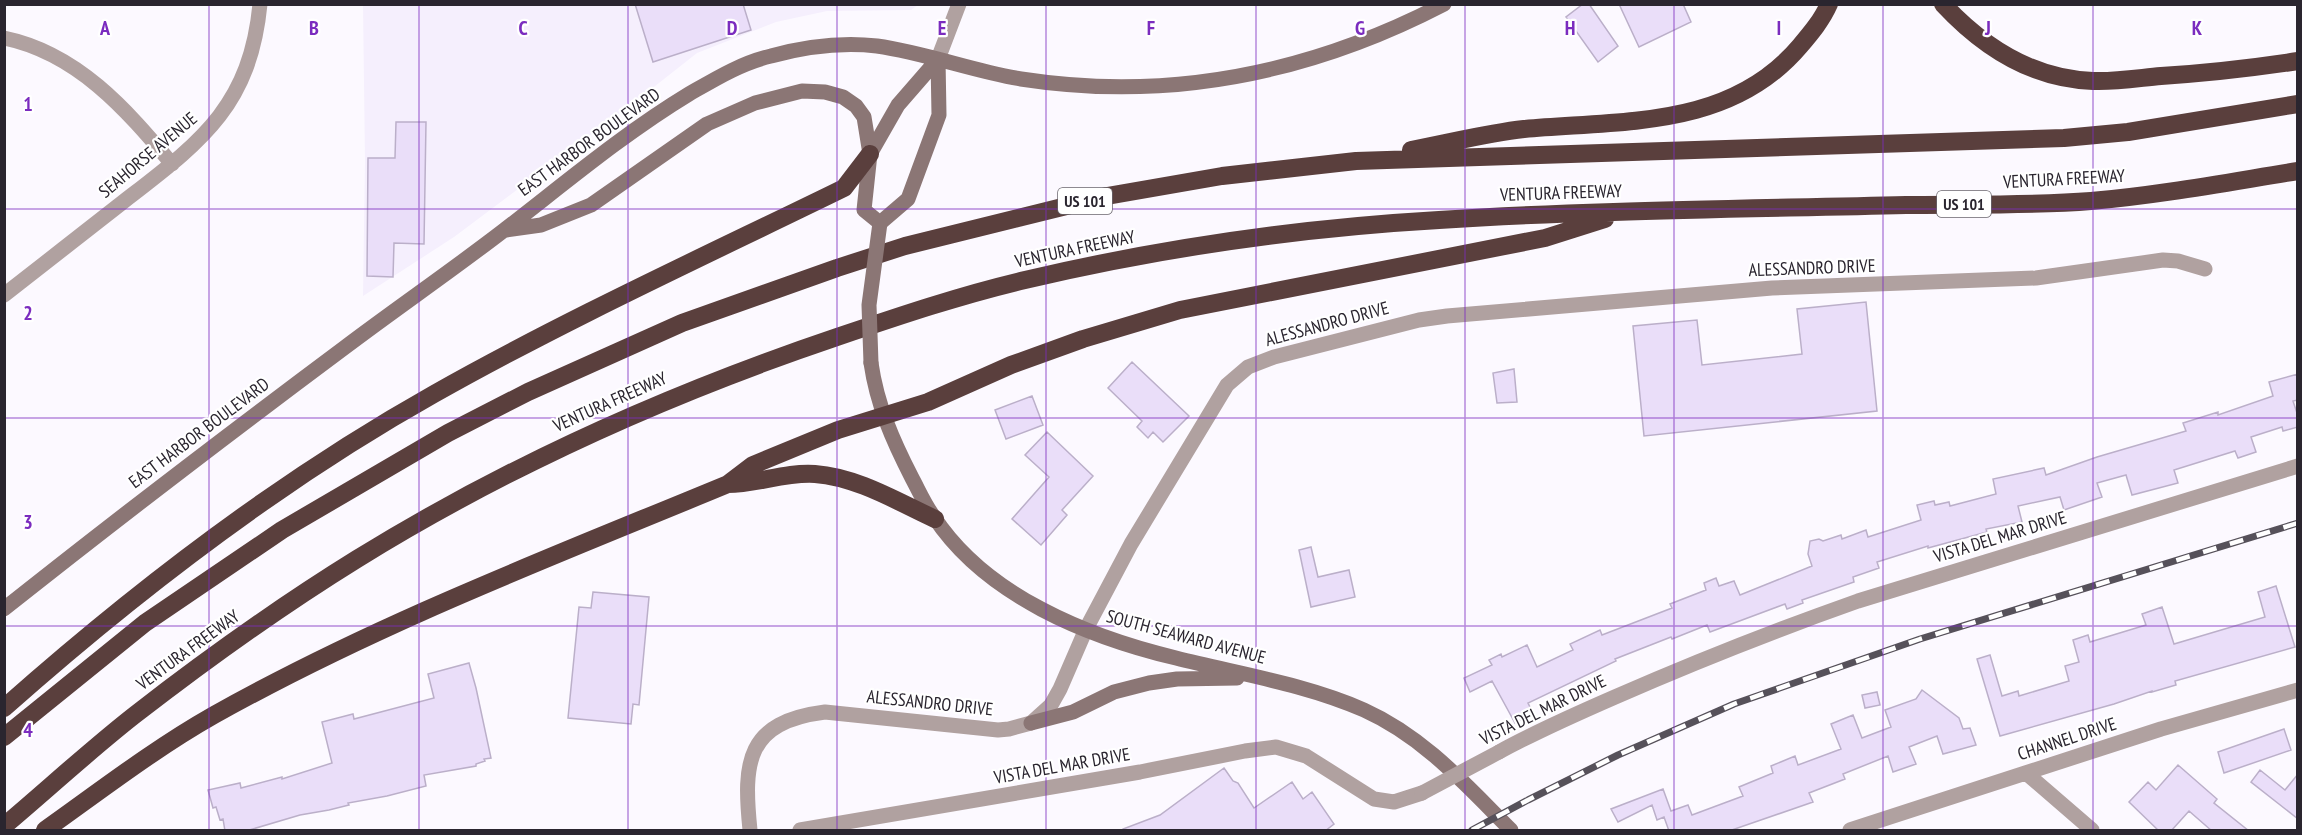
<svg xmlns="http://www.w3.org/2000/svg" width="2302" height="835" font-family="'PT Sans Narrow',sans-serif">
  <rect width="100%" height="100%" fill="#fcf9ff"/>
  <path fill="#f5effd" d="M363 4 918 5 911 10 827 11 776 22 697 53 645 94 454 237 363 296 365 161Z"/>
  <path fill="#eadef9" stroke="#bbafc9" stroke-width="1.5" d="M635 4H743L751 30 653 62Z
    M1583 4H1589L1618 46 1598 62 1566 17Z
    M1619 4H1683L1691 22 1639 47Z
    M396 122H426L424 244 394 243 393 277 367 276 368 158H395Z
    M1866 302 1877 411 1644 436 1633 326 1697 320 1702 365 1802 354 1797 309Z
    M1132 362 1189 416 1163 442 1153 432 1148 438 1137 427 1142 421 1108 388Z
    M1514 369 1517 402 1497 403 1493 373Z
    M2298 374V400L2293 401 2298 416V427L2283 431 2282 427 2251 437 2256 452 2238 458 2235 451 2174 470 2178 483 2132 495 2126 475 2097 483 2102 497 2064 510 2060 497 2018 506 2022 522 1986 529 1987 532 1928 548V546L1877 562 1879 568 1853 577 1854 582 1802 600 1803 603 1787 609 1785 604 1710 632 1707 625 1672 639 1671 637 1615 659 1616 661 1528 703 1533 713 1515 723 1492 681 1470 692 1464 678 1492 665 1489 660 1501 654 1502 657 1527 645 1537 667 1573 650 1570 644 1600 630 1602 635 1672 608 1670 604 1706 590 1704 583 1716 578 1719 586 1734 581 1740 595 1812 566 1808 554 1810 541 1819 539 1823 541 1841 535 1842 539 1866 530 1868 537 1921 520 1917 505 1934 501 1935 505 1949 502 1950 506 1996 494 1993 479 2044 468 2046 475 2097 457 2186 431 2183 423 2218 412V415L2273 396 2269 382Z
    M1032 396 1043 425 1006 439 995 410Z
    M1047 432 1093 476 1062 510 1067 515 1041 545 1012 519 1049 477 1025 455Z
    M1311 547 1318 577 1349 570 1355 597 1311 607 1299 550Z
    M2276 586 2295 647 2175 681 2176 685 2152 692V691L2114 704 2000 736 1977 659 1990 655 2002 696 2018 691 2019 696 2069 681 2065 666 2079 662 2073 640 2088 635 2090 642 2146 625 2142 614 2162 607 2174 644 2265 617 2258 592Z
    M593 592 649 597 639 705 633 704 631 724 568 718 579 607 591 608Z
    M469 663 476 688 491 758 484 759 485 761 476 764V766L424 775 426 786 387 796 348 803 349 805 329 810 300 815 246 831H225L223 819 220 820 216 807 213 808 208 790 240 783 241 788 282 777V779L332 763 322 722 353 714 354 719 434 698 428 674Z
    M1922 690 1959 718 1963 729 1970 728 1976 745 1943 754 1937 736 1909 747 1916 764 1893 772 1888 756 1843 774 1845 779 1809 793 1813 802 1729 831H1669L1664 817 1657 820 1652 805 1618 822 1611 809 1663 789 1671 811 1688 805 1692 815 1743 796 1739 787 1773 773 1771 766 1795 756 1798 765 1841 749 1831 724 1853 715 1862 738 1891 727 1885 710 1916 699Z
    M1877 692 1880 705 1865 708 1862 695Z
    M2284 729 2291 750 2224 773 2218 752Z
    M2178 765 2217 799 2214 803 2249 831H2212L2189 811 2171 831H2159L2129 802 2148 782 2156 790Z
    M1224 768 1233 781 1238 783 1254 808 1292 782 1303 799 1312 792 1334 824 1325 831H1123V829L1160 815Z
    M2260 770 2285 790 2298 774V819L2251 782Z"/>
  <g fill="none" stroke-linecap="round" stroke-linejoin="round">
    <path stroke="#b0a1a0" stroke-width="15" d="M4 38C77 53 126 109 172 164
      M4 295C44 264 83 233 123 202 199 143 250 108 260 4
      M1499 752C1537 731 1576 714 1615 697 1695 662 1776 630 1858 601L2298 466
      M2026 773 2092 830
      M750 830C743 762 746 722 825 712L998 730 1009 729 1031 723 1051 705 1060 689 1086 629 1131 544 1227 385 1248 367 1274 357 1419 320 1447 316 1772 288 2036 278 2163 260 2178 261 2205 269
      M800 830 1140 772 1245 751 1276 747 1306 756 1374 799 1394 802 1422 793
      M1850 830 2161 729 2298 690"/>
    <path stroke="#b0a1a0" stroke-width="15" d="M938 59 959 4"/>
    <path stroke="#8b7675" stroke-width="15" d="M938 59 939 115 908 199 880 223 864 210 870 154 898 105Z
      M506 230 541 225 591 205 707 124 755 103 802 91 825 92 843 97 856 106 864 117 870 154
      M871 363C877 405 893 441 912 478 919 491 925 505 934 517 986 596 1088 637 1176 658 1239 674 1305 684 1364 710 1424 737 1466 785 1511 830
      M4 609C116 520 230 433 344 348 397 308 451 271 503 231 564 184 623 134 689 94 715 79 741 63 771 56 804 47 842 42 877 46 926 53 973 71 1021 79 1170 102 1311 73 1444 4
      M1031 723 1073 712 1114 692 1149 683 1177 679 1237 678"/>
    <path stroke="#5a3f3d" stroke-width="18" d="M1943 4C1983 47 2033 79 2093 81 2115 82 2139 78 2161 76 2207 73 2252 68 2298 61
      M1411 150C1449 143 1487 133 1524 129 1623 120 1730 129 1800 46 1811 33 1822 20 1829 4
      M728 484C758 484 784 472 815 474 857 477 898 502 935 519
      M4 708C137 590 279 481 434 394 567 319 707 255 844 188L870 154
      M4 737 145 623 282 530 448 433 528 392 682 323 837 268 905 246 1107 196 1222 176 1356 161 2064 138 2128 132 2298 104
      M4 826C48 789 91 749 136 714 207 659 281 606 357 559 509 465 668 394 837 337 899 316 961 295 1025 280 1161 248 1299 228 1439 220 1594 210 1750 209 1906 205 1967 204 2030 206 2091 201 2160 195 2229 182 2298 171
      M45 830C100 791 154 749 214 715 378 623 554 556 728 484L753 465 838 430 928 402 1011 365 1083 339 1180 310 1545 238 1605 219"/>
    <g stroke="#56515a" stroke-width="7">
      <path id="rail" d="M1472 830 1528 800 1618 755 1734 704 1920 639 2298 523"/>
    </g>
    <use href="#rail" stroke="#fff" stroke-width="4.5" stroke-dasharray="14" stroke-linecap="butt"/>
    <path stroke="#b0a1a0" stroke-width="15" d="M1422 793 1499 752"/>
    <path stroke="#8b7675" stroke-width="15" d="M871 363 869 305 880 223"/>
  </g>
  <path fill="none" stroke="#7b2cbf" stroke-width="1.5" stroke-opacity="0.55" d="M209 4V830M419 4V830M628 4V830M837 4V830M1046 4V830M1256 4V830M1465 4V830M1674 4V830M1883 4V830M2093 4V830M4 209H2298M4 418H2298M4 626H2298"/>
  <g text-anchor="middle" stroke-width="4.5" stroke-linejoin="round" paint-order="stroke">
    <g fill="#fff" stroke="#6a666d" stroke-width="1.5">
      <rect x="1058" y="188" width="54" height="26" rx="4.5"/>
      <rect x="1937" y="191" width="54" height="26" rx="4.5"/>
    </g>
    <g font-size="16" font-weight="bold" fill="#2a252f">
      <text x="1085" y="207">US 101</text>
      <text x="1964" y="210">US 101</text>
    </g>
    <g font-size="18" fill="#2a252f" stroke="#fff">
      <text transform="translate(589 142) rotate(-36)" y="6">EAST HARBOR BOULEVARD</text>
      <text transform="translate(148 155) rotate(-40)" y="6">SEAHORSE AVENUE</text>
      <text transform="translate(2064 179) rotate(-3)" y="6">VENTURA FREEWAY</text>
      <text transform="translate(1561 193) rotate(-2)" y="6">VENTURA FREEWAY</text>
      <text transform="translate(1075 249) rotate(-12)" y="6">VENTURA FREEWAY</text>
      <text transform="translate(1812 268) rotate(-2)" y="6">ALESSANDRO DRIVE</text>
      <text transform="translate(1327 324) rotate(-15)" y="6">ALESSANDRO DRIVE</text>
      <text transform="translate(610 402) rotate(-24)" y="6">VENTURA FREEWAY</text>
      <text transform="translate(199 433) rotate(-37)" y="6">EAST HARBOR BOULEVARD</text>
      <text transform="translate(2000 537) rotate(-17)" y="6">VISTA DEL MAR DRIVE</text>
      <text transform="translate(1186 637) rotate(15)" y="6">SOUTH SEAWARD AVENUE</text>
      <text transform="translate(188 650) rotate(-36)" y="6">VENTURA FREEWAY</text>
      <text transform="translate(930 703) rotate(6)" y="6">ALESSANDRO DRIVE</text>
      <text transform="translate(1543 710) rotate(-26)" y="6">VISTA DEL MAR DRIVE</text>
      <text transform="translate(2067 739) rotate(-18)" y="6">CHANNEL DRIVE</text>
      <text transform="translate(1062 766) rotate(-10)" y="6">VISTA DEL MAR DRIVE</text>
    </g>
  </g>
  <g font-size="20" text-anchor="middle" font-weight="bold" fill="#7b2cbf" stroke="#fff" stroke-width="4.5" stroke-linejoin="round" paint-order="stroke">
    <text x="105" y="35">A</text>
    <text x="314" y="35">B</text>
    <text x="523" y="35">C</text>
    <text x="732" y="35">D</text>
    <text x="942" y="35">E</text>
    <text x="1151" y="35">F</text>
    <text x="1360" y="35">G</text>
    <text x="1570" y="35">H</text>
    <text x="1779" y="35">I</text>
    <text x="1988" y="35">J</text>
    <text x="2197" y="35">K</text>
    <text x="28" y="111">1</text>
    <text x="28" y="320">2</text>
    <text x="28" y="529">3</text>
    <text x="28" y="737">4</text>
  </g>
  <rect width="2302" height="835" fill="none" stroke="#2a252f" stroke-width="12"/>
</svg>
